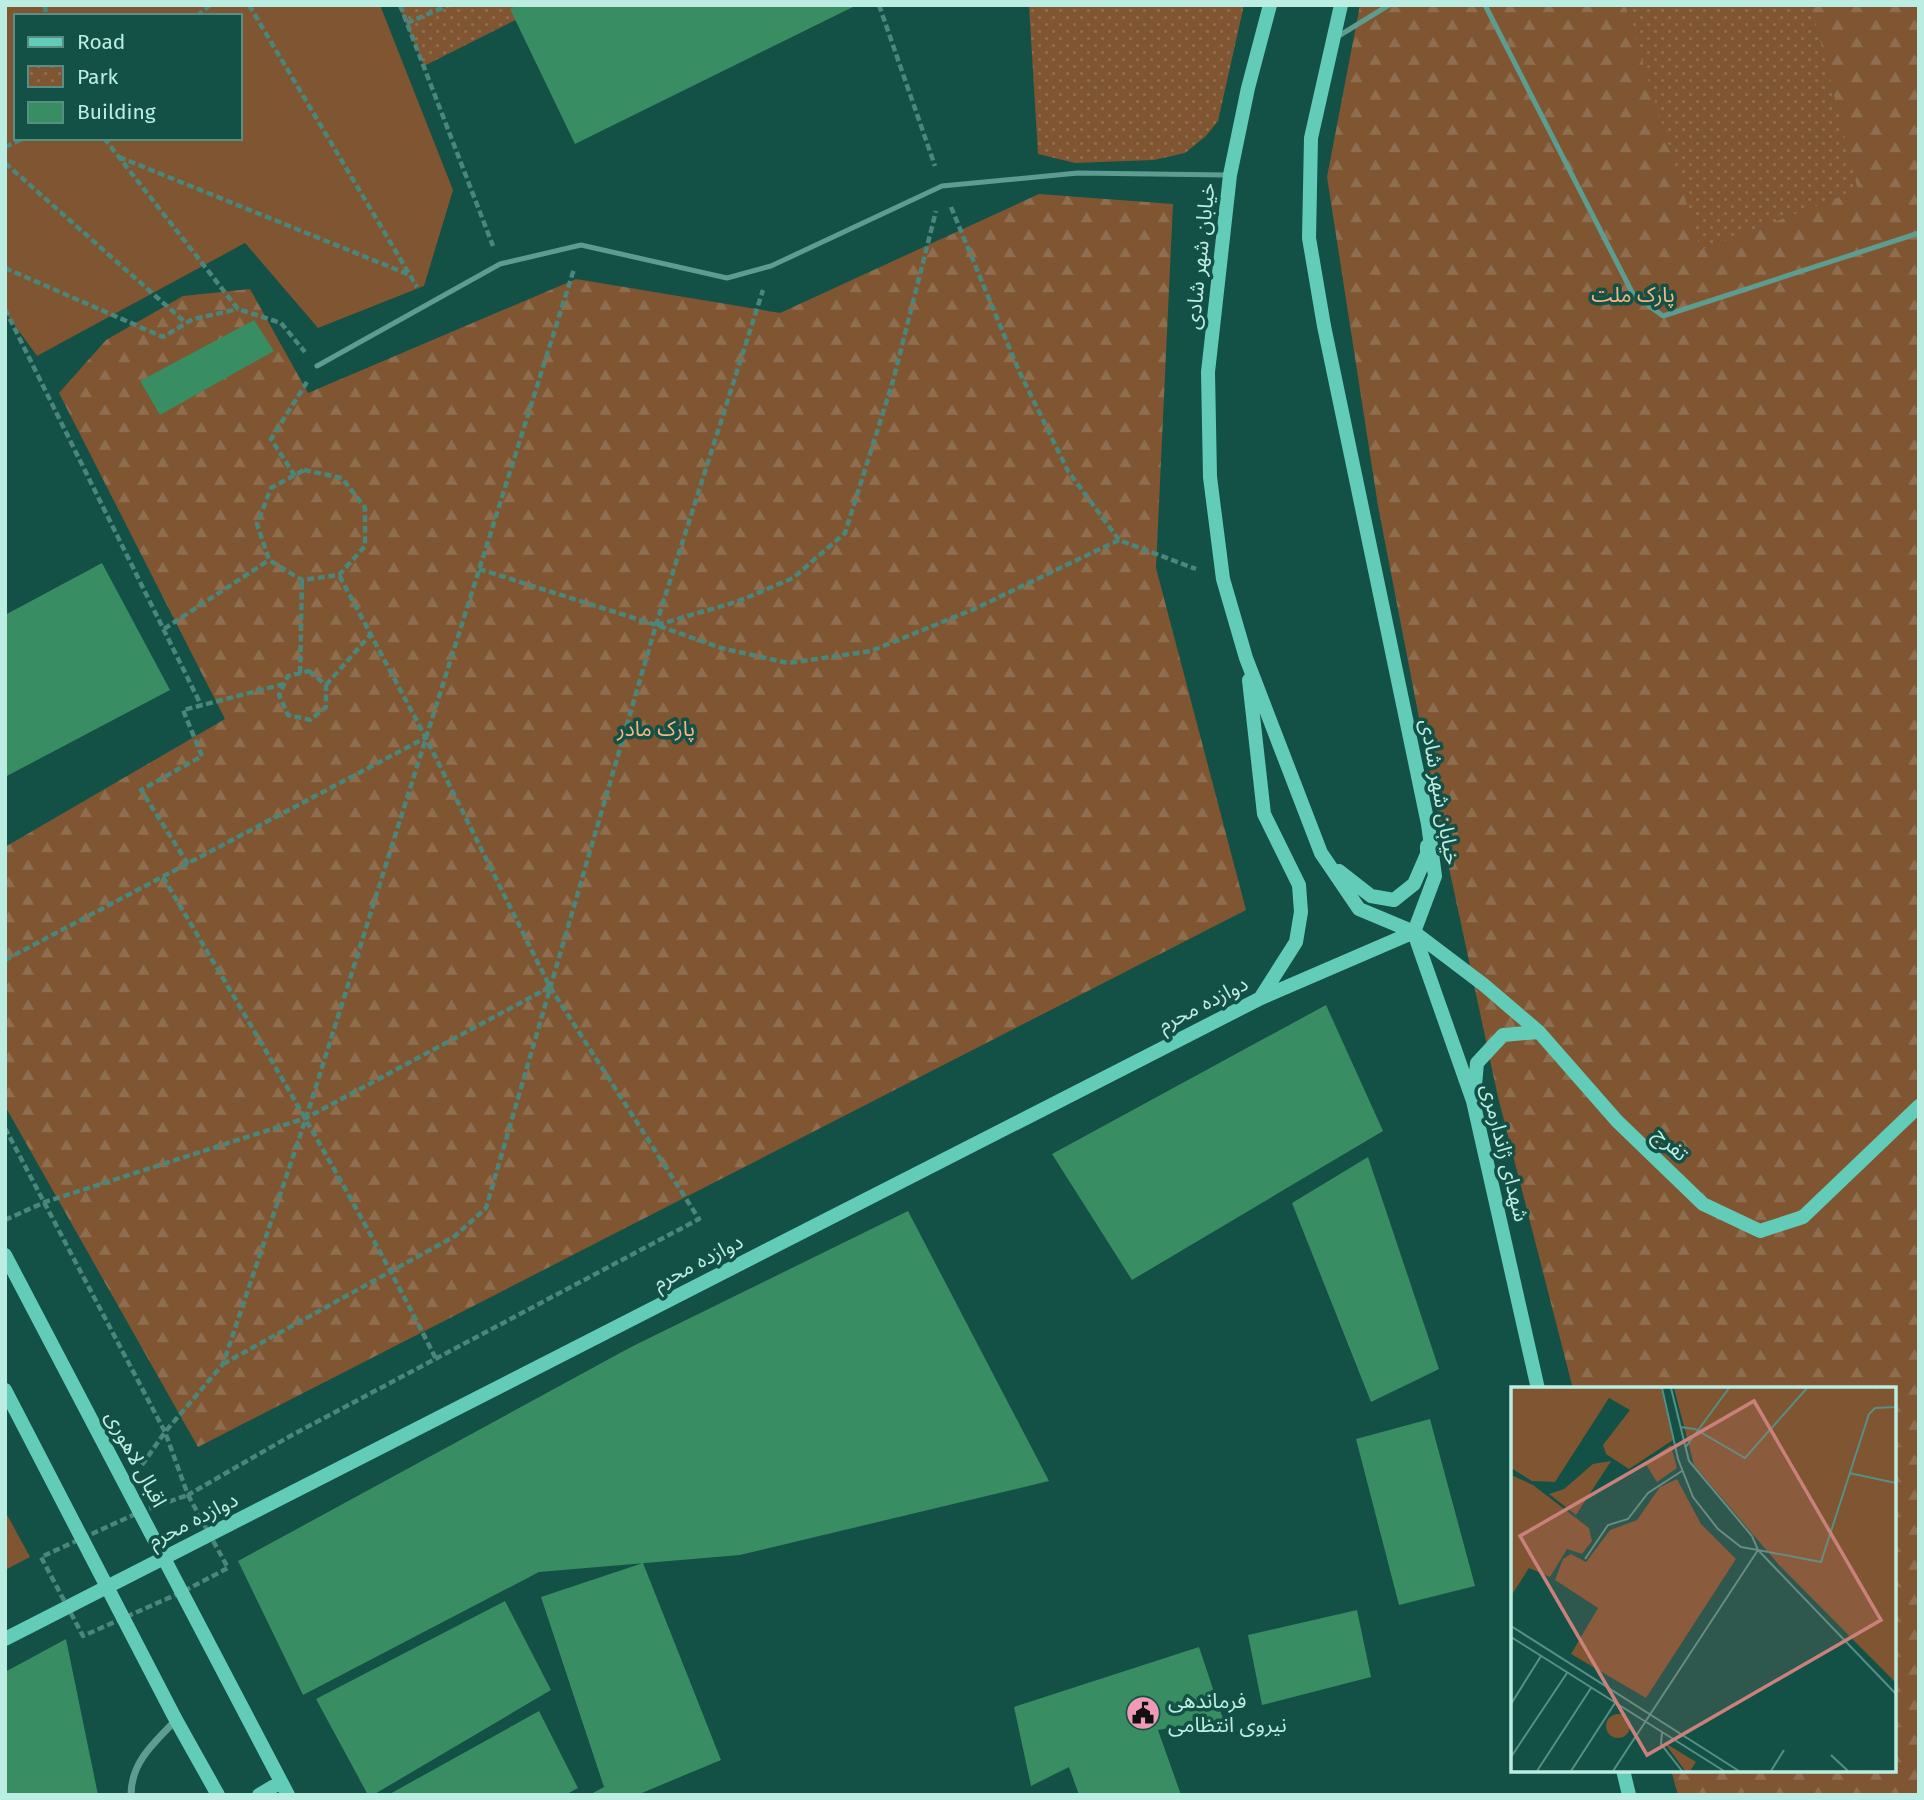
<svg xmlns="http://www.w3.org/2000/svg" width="1924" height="1800" font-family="'Fira Sans','Noto Sans Arabic',sans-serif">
  <defs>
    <pattern id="forest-firs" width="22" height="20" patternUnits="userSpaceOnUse" patternTransform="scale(1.75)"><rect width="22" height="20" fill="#7f5532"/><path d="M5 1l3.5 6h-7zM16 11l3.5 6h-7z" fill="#8f6e4f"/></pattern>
    <pattern id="park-dots" width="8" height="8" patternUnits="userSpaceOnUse" patternTransform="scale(1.75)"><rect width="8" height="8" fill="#7f5532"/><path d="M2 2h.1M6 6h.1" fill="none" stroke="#8f6e4f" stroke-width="1.8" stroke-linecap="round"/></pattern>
  </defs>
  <rect width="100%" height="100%" fill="#135046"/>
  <path fill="#7f5532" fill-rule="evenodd" d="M5 5H380L453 190 424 286 318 328 245 243 37 356 5 312ZM16 16H240V138H16Z
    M5 1511 30 1557 5 1570Z"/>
  <path fill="url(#forest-firs)" d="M1360 5H1919V1795H1678L1671 1770H1894V1389H1573L1498 1097 1439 821 1378 506 1327 177Z
    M1039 194 1173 204 1156 568 1246 910 198 1447 5 1106V847L225 719 59 393 106 340 183 296 250 289 308 393 576 279 780 313Z"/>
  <path fill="url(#park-dots)" d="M398 5H545L424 66Z
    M1029 5H1244L1218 121 1206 136 1185 153 1154 160 1075 163 1038 154Z
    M1625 5H1811L1858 190 1701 250Z"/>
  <path fill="#388d63" d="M517 5H857L575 144 510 9Z
    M254 320 274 351 160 415 140 381Z
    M102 563 170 690 5 777V615Z
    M1326 1005 1383 1131 1132 1280 1052 1154Z
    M1368 1157 1439 1369 1371 1402 1292 1203Z
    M908 1211 1049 1481 740 1555 539 1572 303 1695 238 1561 631 1347Z
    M1430 1419 1475 1586 1399 1605 1356 1439Z
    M643 1563 721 1760 637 1795H589L604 1787 541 1597Z
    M505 1601 551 1690 373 1795H368L316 1699Z
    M1357 1610 1371 1677 1262 1705 1248 1635Z
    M66 1639 98 1795H5V1672Z
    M1199 1647 1223 1719 1158 1730 1181 1795H1079L1069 1767 1031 1786 1014 1707Z
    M539 1711 578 1788 565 1795H388Z"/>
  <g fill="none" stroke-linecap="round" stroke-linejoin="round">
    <path stroke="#4c857a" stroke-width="4.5" stroke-dasharray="7 3.5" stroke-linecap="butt" d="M45 5 46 16
      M249 5 417 287
      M400 5 493 246
      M879 5 935 166
      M197 16 210 5
      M407 23 449 5
      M104 138 238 309 281 323 305 352
      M5 147 24 138
      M119 157 410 275
      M5 163 186 323
      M951 207 1019 371 1068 471 1119 540 1196 569
      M5 268 163 337 193 319 238 309
      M5 309 201 705
      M304 470 342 478 365 508V546L339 575 302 580 269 560 257 524 271 488Z
      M295 476 271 439 307 382
      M479 569 656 625 721 648 788 663 871 651 972 610 1119 540
      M657 625 739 601 793 578 845 533 893 381 936 211
      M164 629 269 560
      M309 671 326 685V707L310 720 288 715 279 695 288 676Z
      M300 673 302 580
      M326 685 371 634
      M188 864 141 790 202 756 183 710 284 684
      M163 877C257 1036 353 1194 436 1359
      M5 960 425 738
      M5 1128 165 1432 188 1495 292 1435 699 1219 550 987 426 738 339 575
      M5 1220 45 1202 306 1118 550 987
      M223 1364 455 1236 486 1208 656 625 763 290
      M142 1465 165 1432 223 1364 306 1118 574 269
      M188 1495 228 1568 182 1592 83 1636 41 1557 140 1512Z"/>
    <path stroke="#5d9c8f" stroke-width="5" d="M1485 5 1633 294 1663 316 1919 233
      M1337 37 1389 5
      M317 366 500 264 581 245 727 278 771 266 942 186 1078 173 1227 175"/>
    <path stroke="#5d9c8f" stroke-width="7" d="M131 1795C131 1762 154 1743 175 1721"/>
    <path stroke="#63ccb8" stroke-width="14" d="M1270 5 1248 88 1230 175 1208 372 1210 477 1223 579 1246 658 1321 853 1359 909 1414 932 1484 985 1539 1032 1617 1121 1703 1204 1760 1231 1803 1217 1919 1106
      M1341 5 1311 138 1309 238 1324 326 1428 824 1435 876 1414 932
      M1249 680 1264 814 1299 885 1301 912 1296 942 1261 997
      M1339 871 1371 896 1394 900 1414 884 1427 854V846
      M1414 933 1473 1101 1538 1389
      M1474 1096 1477 1063 1503 1035 1539 1032
      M5 1255 288 1795
      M5 1390 176 1720 218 1795
      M5 1639 1261 998 1414 932
      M1623 1770 1629 1795
      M259 1795 281 1782"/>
  </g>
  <defs>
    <g id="civic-disc" transform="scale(1.75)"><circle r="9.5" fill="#f09ab5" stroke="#135046"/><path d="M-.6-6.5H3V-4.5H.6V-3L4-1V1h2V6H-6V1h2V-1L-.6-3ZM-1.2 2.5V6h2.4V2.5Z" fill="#111"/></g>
  </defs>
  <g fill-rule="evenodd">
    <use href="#civic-disc" x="1143" y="1713"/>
  </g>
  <g text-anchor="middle" stroke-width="7" stroke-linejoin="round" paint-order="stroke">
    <g font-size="21" fill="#bcede2" stroke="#135046">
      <text transform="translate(1200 256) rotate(-84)" y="7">خیابان شهر شادی</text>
      <text transform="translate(1440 792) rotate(80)" y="7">خیابان شهر شادی</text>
      <text transform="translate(1203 1004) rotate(-27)" y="7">دوازده محرم</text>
      <text transform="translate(1671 1144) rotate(44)" y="7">تفرج</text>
      <text transform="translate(1505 1153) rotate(76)" y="7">شهدای ژاندارمری</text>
      <text transform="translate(698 1262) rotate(-27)" y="7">دوازده محرم</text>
      <text transform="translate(136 1459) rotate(62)" y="7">اقبال لاهوری</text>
      <text transform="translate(193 1520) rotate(-27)" y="7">دوازده محرم</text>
    </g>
    <g font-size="21" fill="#f5b786" stroke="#135046">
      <text x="1633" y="302">پارک ملت</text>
      <text x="656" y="736">پارک مادر</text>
    </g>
    <g font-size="21" fill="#bcede2" stroke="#135046" text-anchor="start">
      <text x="1168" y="1708">فرماندهی<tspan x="1168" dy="24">نیروی انتظامی</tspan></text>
    </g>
  </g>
  <g transform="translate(1511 1387)">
    <rect width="385" height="385" fill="#135046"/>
    <path d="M0 88 22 98 78 141 81 154 71 167 56 162 39 190 18 181 0 209ZM95 339a12 12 0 1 1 24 0a12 12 0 1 1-24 0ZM154 356 185 375 179 384H174Z" fill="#7f5532"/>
    <path d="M163 1H385V296L268 178 183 78ZM166 92 190 137 225 172 135 311 60 267 87 221 44 193 52 172 60 167 75 175 99 143 126 133 149 100Z" fill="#7f5532"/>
    <path d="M0 1H150L162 53 118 82 95 67 92 58 119 23 98 11 44 95 21 94 0 81ZM220 13 249 42 234 60 201 30ZM160 58 166 81 146 95 134 76ZM100 74 65 128 38 107 53 102 82 77Z" fill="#7f5532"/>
    <path fill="none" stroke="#578f84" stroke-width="2" d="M151 1 167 72 182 110 207 142 230 160 247 163M160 1 178 74 241 149 247 163M169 40 184 42 234 71 296 1M174 61 218 1M338 86 385 96M247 163 310 175 358 27 364 21 385 20M247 163 385 307M74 172 97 138 117 132 137 106 171 84M0 239 228 384M0 250 213 384M0 317 30 269M151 346 150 357 171 384M320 368 337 384M0 370 56 286M26 384 80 301M60 384 104 316M102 384 247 163M260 384 273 363"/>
    <path fill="#ca817c" fill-opacity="0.15" stroke="#ca817c" stroke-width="3.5" d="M243 14 370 233 136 368 9 149Z"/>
    <rect width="385" height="385" fill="none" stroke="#bcede2" stroke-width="3.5"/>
  </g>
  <rect width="1924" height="1800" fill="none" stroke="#bcede2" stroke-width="14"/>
  <rect x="14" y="14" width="228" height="126" fill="#135046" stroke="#578f84" stroke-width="2"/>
  <rect x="28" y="37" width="35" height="10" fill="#63ccb8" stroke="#578f84" stroke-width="2"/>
  <text x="77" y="49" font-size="21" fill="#bcede2">Road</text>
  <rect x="28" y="66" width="35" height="21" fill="url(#park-dots)" stroke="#578f84" stroke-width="2"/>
  <text x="77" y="84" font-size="21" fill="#bcede2">Park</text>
  <rect x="28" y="102" width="35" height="21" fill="#388d63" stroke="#578f84" stroke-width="2"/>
  <text x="77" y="119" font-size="21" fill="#bcede2">Building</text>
</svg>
